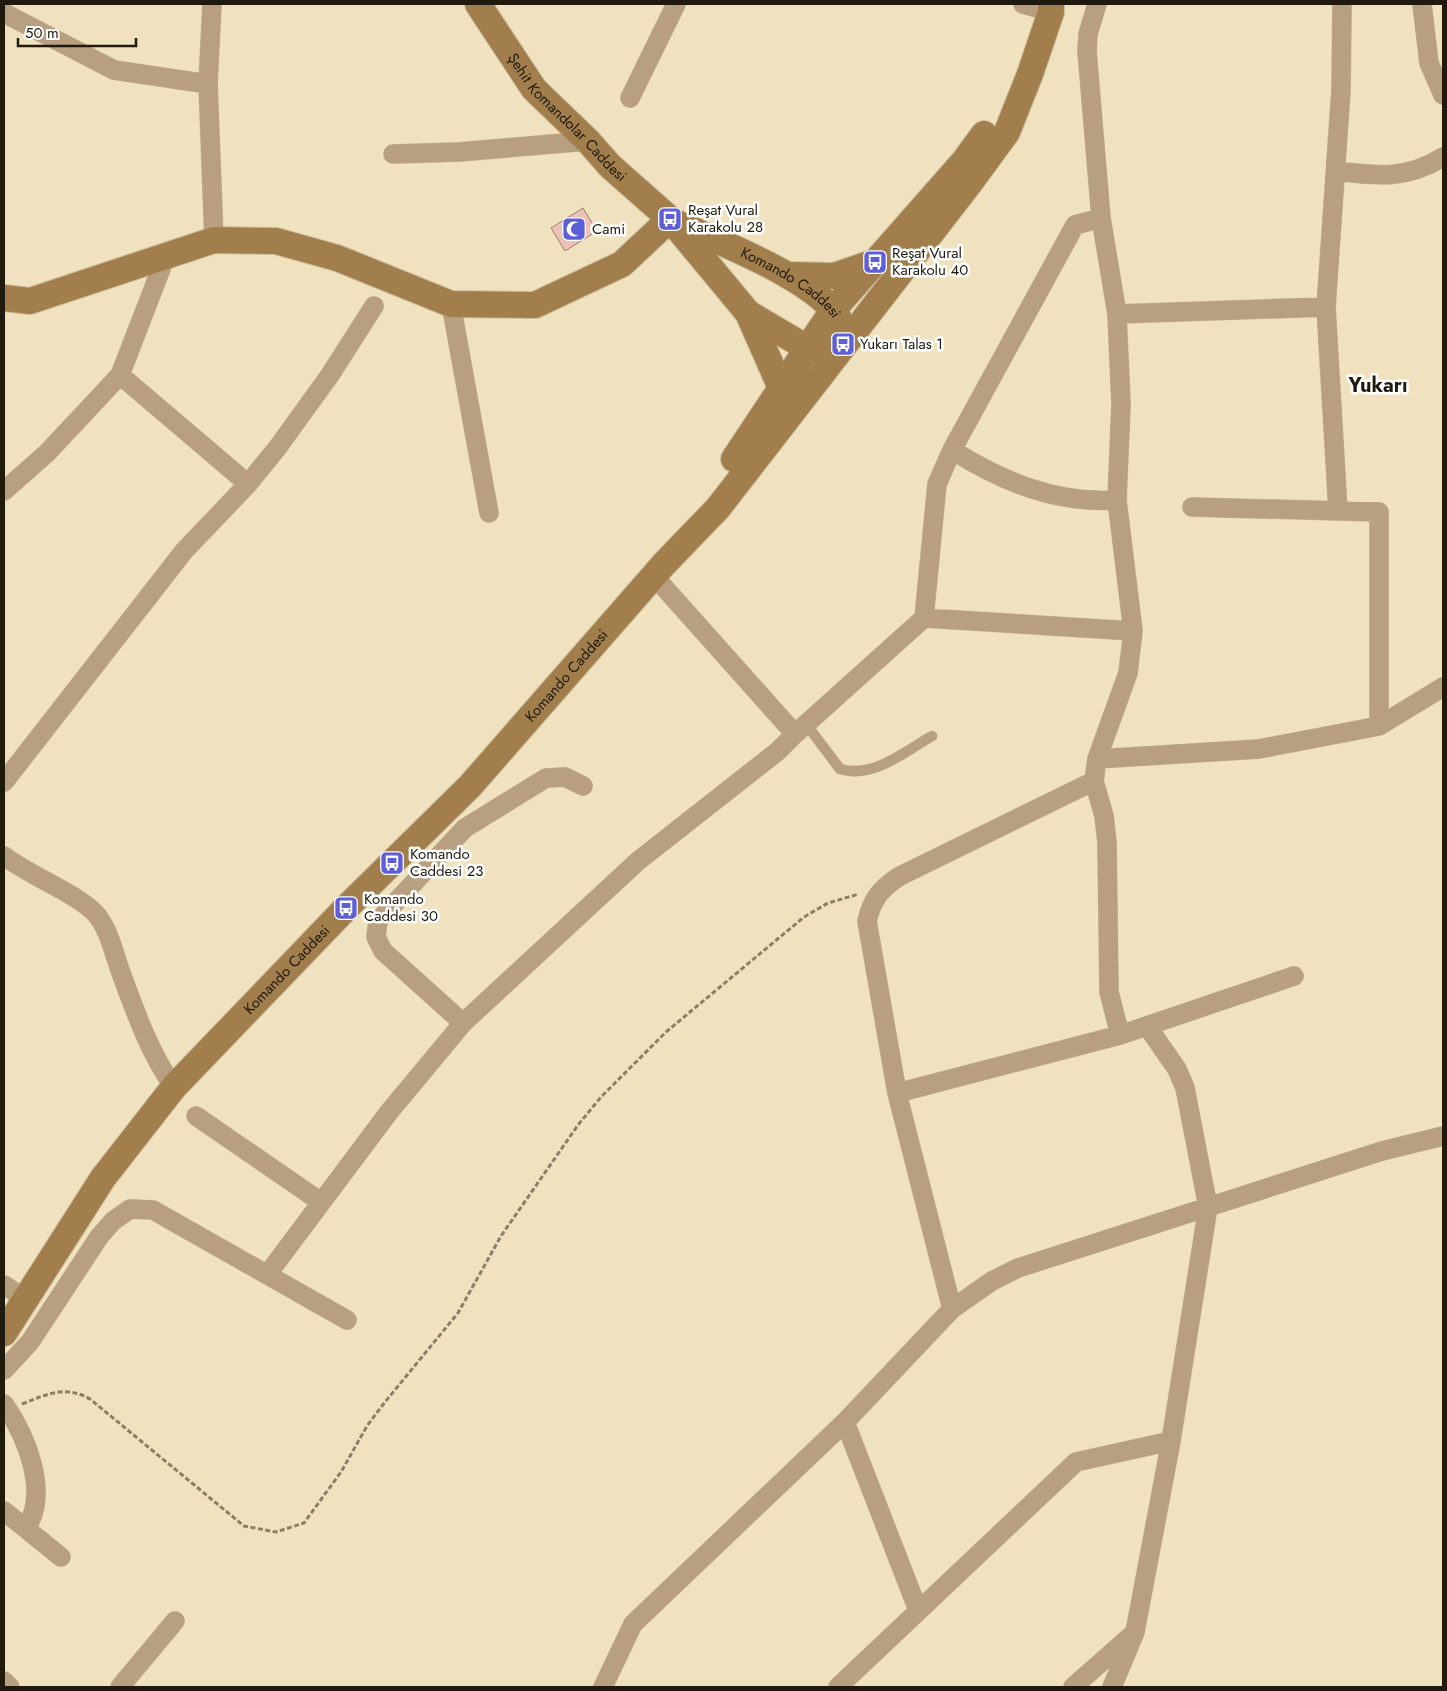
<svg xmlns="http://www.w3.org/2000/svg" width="1447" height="1691" font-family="Jost,sans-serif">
  <rect width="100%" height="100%" fill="#f0e2be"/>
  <path fill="#eac3b5" stroke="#9f7b6e" d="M583 208 597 231 565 251 551 228Z"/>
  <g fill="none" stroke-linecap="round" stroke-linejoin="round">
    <g stroke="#cabe9e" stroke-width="11">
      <path id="lane" d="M806 724 840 769C873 779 904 752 932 736"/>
    </g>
    <g stroke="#cabe9e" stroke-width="20">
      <path id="street" d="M212 4 208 84 214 240
        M1023 4 1051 12
        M1097 4 1088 34 1087 51 1101 218 1117 314 1121 404 1117 500 1133 631 1128 673 1097 759 1259 749 1379 726
        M1422 4 1429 63 1443 95
        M4 13 114 70 208 84
        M630 98 676 4
        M393 154 459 152 588 141
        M1336 171C1377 176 1406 180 1443 157
        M451 304 489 513
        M1117 314 1326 307
        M120 375 248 484
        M952 450C1003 482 1056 504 1117 500
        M4 491 47 453 120 375 166 256
        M1192 507 1379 512V726L1443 687
        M1338 511 1326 307 1341 90 1342 4
        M654 576 795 734 924 618 1133 631
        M924 618 937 484 952 450 1075 225 1101 218
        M1097 759 1094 781 900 876C881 888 872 899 867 921L897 1093 1120 1035 1294 976
        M1094 781 1104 816 1107 842 1109 992 1120 1035
        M4 782 184 551 248 484 278 447 330 375 374 306
        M583 786 565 777 546 778 465 828 378 921 376 937 383 951 463 1023 638 861 778 751 795 734
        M4 856C30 876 74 892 95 913 109 928 114 954 121 973 136 1013 149 1052 174 1087
        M1147 1026 1177 1069 1185 1088 1208 1207 1382 1151 1443 1136
        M196 1116 321 1202
        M267 1275 389 1112 463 1023
        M4 1285 25 1299
        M4 1370 30 1342 99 1237 113 1221 130 1209 153 1210 347 1320
        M4 1404C26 1435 49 1491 27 1527
        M845 1422 918 1610
        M4 1511 61 1557
        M4 1681 10 1687
        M120 1687 175 1621
        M603 1687 633 1624 845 1422 952 1309
        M838 1687 1076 1462 1171 1441 1208 1207 1018 1268 992 1281 952 1309 897 1093
        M1073 1687 1132 1635
        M1112 1687 1135 1632 1171 1441"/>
    </g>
    <g stroke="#cabe9e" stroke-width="28">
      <g id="secondary">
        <path id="s1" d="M478 4 534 89 588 141 610 166 670 219 748 313 807 348 825 350"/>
        <path id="s2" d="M677 223C717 241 827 283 841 324"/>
        <path d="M791 275 834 276 875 262"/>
        <path d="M4 298 30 301 214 240 276 241 337 258 451 304 535 305 622 264 670 219"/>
        <path d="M748 313 782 390"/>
        <path d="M734 459 833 310 965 160 984 134"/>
        <path id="s3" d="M4 1333 103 1178 174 1087 346 908 470 786 664 564 718 508 969 184 1007 132 1030 74 1051 12V4"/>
      </g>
    </g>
    <path stroke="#898067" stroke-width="3" stroke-dasharray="5 2.5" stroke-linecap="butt" d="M22 1404C47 1394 66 1385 90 1399L244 1526 276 1532 304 1523 341 1472 367 1426 385 1402 458 1313 501 1236 578 1125 601 1097 666 1032 804 917 828 903 859 894"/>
    <use href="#lane" stroke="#b89f7f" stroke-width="10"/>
    <use href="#street" stroke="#b89f7f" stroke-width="19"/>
    <use href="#secondary" stroke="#a17e4c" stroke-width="26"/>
  </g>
  <defs>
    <g id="bus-square" transform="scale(1.25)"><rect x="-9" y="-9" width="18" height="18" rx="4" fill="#5e5ed6" stroke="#fff"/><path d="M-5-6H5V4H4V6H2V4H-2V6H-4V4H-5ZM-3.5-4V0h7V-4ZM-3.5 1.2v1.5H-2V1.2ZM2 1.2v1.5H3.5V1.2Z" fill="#fff"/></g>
    <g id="mosque-square" transform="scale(1.25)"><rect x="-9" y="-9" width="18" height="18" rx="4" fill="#5e5ed6" stroke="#fff"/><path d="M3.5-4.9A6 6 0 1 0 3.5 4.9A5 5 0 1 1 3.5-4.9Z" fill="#fff"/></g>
  </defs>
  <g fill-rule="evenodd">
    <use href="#bus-square" x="670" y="219"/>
    <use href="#mosque-square" x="574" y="229"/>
    <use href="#bus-square" x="875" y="262"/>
    <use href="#bus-square" x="843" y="344"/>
    <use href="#bus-square" x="392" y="863"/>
    <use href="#bus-square" x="346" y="908"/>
  </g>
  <g text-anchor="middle" stroke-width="5" stroke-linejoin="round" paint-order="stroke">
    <g font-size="15" fill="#1f1a0d" stroke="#fff">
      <text dy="5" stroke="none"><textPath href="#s1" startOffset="145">Şehit Komandolar Caddesi</textPath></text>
      <text dy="5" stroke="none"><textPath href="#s2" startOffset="129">Komando Caddesi</textPath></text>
      <text dy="5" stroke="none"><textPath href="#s3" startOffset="868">Komando Caddesi</textPath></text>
      <text dy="5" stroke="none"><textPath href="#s3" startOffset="462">Komando Caddesi</textPath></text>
    </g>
    <g font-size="15" fill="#1f1a0d" stroke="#fff" text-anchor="start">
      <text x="688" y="215">Reşat Vural<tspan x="688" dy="17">Karakolu 28</tspan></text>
      <text x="592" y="234">Cami</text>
      <text x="892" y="258">Reşat Vural<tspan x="892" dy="17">Karakolu 40</tspan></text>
      <text x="860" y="349">Yukarı Talas 1</text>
      <text x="410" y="859">Komando<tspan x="410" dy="17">Caddesi 23</tspan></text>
      <text x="364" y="904">Komando<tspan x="364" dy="17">Caddesi 30</tspan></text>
    </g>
    <g font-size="20" font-weight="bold" fill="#1f1a0d" stroke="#fff">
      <text x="1378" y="392">Yukarı</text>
    </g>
  </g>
  <rect width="1447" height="1691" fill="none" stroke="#1f1a0d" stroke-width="10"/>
  <path d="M18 38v8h118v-8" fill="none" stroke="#1f1a0d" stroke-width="2.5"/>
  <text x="25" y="38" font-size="15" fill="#1f1a0d" stroke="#ffffff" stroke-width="4" paint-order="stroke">50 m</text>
</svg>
